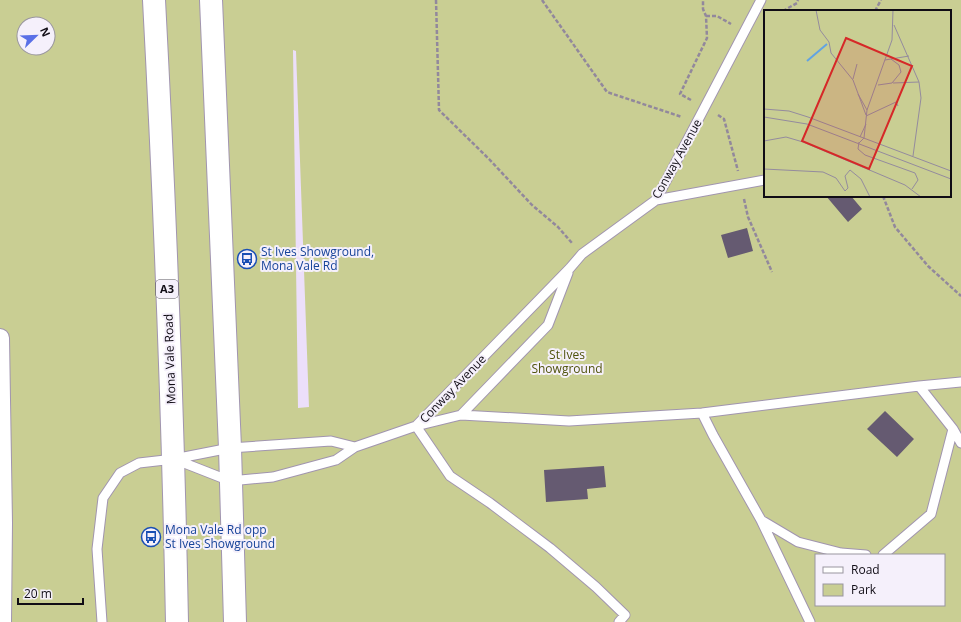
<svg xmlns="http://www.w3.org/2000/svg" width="961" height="622" font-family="'Open Sans',sans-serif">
  <rect width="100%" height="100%" fill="#ecdffa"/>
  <path fill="#c9ce93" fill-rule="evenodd" d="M0 0H961V622H0ZM765 11H950V196H765ZM24 24H48V48H24ZM293 50 296 51 309 407 298 408ZM816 555H944V605H816Z"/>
  <path fill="#655a71" d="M826 196H851L862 209 848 222Z
    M747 228 753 251 728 258 721 235Z
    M885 411 914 439 897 457 867 429Z
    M604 466 606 487 587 489 588 499 546 502 544 470Z"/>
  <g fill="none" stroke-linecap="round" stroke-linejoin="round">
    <g stroke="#a195af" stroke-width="11">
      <path id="lane" d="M656 200 765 180
        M919 386 953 429 961 443
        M702 413 713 435 761 520 798 542 841 553 866 555
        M461 415 548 325 568 273
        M417 425 570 268 582 254 656 200 761 0
        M416 426 450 476 490 503 550 548 596 587 625 615 619 622
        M174 459 230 481 273 477 336 460 355 447 416 426 461 415 569 421 702 413 919 386 961 382
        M761 520 810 622
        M883 555 931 514 953 429
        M102 622 97 549 103 498 120 473 139 463 174 459 230 448 331 441 355 447"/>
    </g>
    <g stroke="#a195af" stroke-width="20">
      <path id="street" d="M0 338 3 523 2 622"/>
    </g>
    <g stroke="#a195af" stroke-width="24">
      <path id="highway" d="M154 0C165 207 173 415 177 622
        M211 0 230 448 235 622"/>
    </g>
    <path stroke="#92889c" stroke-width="2.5" stroke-dasharray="4 2" stroke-linecap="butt" d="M436 0 439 110 489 159 532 205 558 227 572 243
      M542 0 607 92 682 117
      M783 11 797 3 798 0
      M875 11 881 0
      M706 16H717L731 24
      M691 100 680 94 707 38 706 16 703 9V0
      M718 115 724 119 738 171
      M883 196 895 227 928 266 961 296
      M744 199 748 217 772 272"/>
    <use href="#lane" stroke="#fff" stroke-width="9"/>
    <use href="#street" stroke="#fff" stroke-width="18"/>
    <use href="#highway" stroke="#fff" stroke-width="22"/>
  </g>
  <defs>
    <g id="bus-ring" transform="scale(1)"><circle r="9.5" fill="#f5f0fb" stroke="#1a4fb4" stroke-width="1.5"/><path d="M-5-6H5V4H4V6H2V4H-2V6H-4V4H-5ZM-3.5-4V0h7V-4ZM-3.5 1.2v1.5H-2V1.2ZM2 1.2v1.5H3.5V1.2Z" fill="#1a4fb4"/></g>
  </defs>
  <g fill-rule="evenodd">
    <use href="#bus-ring" x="247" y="259"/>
    <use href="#bus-ring" x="151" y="537"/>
  </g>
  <g text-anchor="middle" stroke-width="4" stroke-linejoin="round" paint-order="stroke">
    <rect fill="#f5f0fb" stroke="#55505a" stroke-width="1" x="156" y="280" width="22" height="18" rx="3"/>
    <g font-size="11" font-weight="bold" fill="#100c15">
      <text x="167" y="293">A3</text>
    </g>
    <g font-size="12" fill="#100c15" stroke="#f5f0fb">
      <text transform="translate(677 159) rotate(-61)" y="4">Conway Avenue</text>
      <text transform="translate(170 359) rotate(-92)" y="4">Mona Vale Road</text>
      <text transform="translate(453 389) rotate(-46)" y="4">Conway Avenue</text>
    </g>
    <g font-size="12" fill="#164399" stroke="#f5f0fb" text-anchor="start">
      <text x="261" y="256">St Ives Showground,<tspan x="261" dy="14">Mona Vale Rd</tspan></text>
      <text x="165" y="534">Mona Vale Rd opp<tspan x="165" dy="14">St Ives Showground</tspan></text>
    </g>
    <g font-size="12" fill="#50530d" stroke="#f5f0fb">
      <text x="567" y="359">St Ives<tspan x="567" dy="14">Showground</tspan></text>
    </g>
  </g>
  <g transform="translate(764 10)">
    <rect width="187" height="187" fill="#ecdffa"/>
    <path d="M0 0H187V187H0Z" fill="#c9ce93"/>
    <path fill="none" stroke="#61a3e3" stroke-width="2" d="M43 51 63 34"/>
    <path fill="none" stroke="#948b9e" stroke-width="1" d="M52 0 56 20 65 32 67 43 89 70 102 105M130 15 155 72 157 88 149 146M121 50 145 46M89 69 93 54M129 73 155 72M114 75 128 73 137 62 135 55 127 49M94 84 103 100M0 99 25 101 44 107 187 161M102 106 132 92 134 96M0 107 43 114 187 169M96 127 102 114M0 131 22 127 39 132 141 175 157 187M95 132 94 139 101 145 151 163 154 170 148 179M95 133 100 128 103 100 128 30 129 0M0 159 59 162 72 168 81 181 84 178 81 166 86 160 97 169 106 187"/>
    <path fill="#d62828" fill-opacity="0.15" stroke="#d62828" stroke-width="2" d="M82 28 148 56 105 159 38 131Z"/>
    <rect width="187" height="187" fill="none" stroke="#100c15" stroke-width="2"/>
  </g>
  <rect x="815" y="554" width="130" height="52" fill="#f5f0fb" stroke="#99959f"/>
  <rect x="823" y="567" width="20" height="6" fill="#ffffff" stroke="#99959f"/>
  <text x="851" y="574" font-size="12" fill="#100c15">Road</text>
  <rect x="823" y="584" width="20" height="12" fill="#c9ce93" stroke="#99959f"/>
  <text x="851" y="594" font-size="12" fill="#100c15">Park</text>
  <g transform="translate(36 36) rotate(67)"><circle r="19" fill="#f5f0fb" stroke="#99959f"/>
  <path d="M0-3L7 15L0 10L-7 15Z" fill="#5a70e7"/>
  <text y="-6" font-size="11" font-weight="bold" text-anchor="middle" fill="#100c15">N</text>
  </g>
  <path d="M18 598v6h65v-6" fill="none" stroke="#100c15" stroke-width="2"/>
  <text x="24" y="598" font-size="12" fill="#100c15" stroke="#f5f0fb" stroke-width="3" paint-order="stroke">20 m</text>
</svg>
